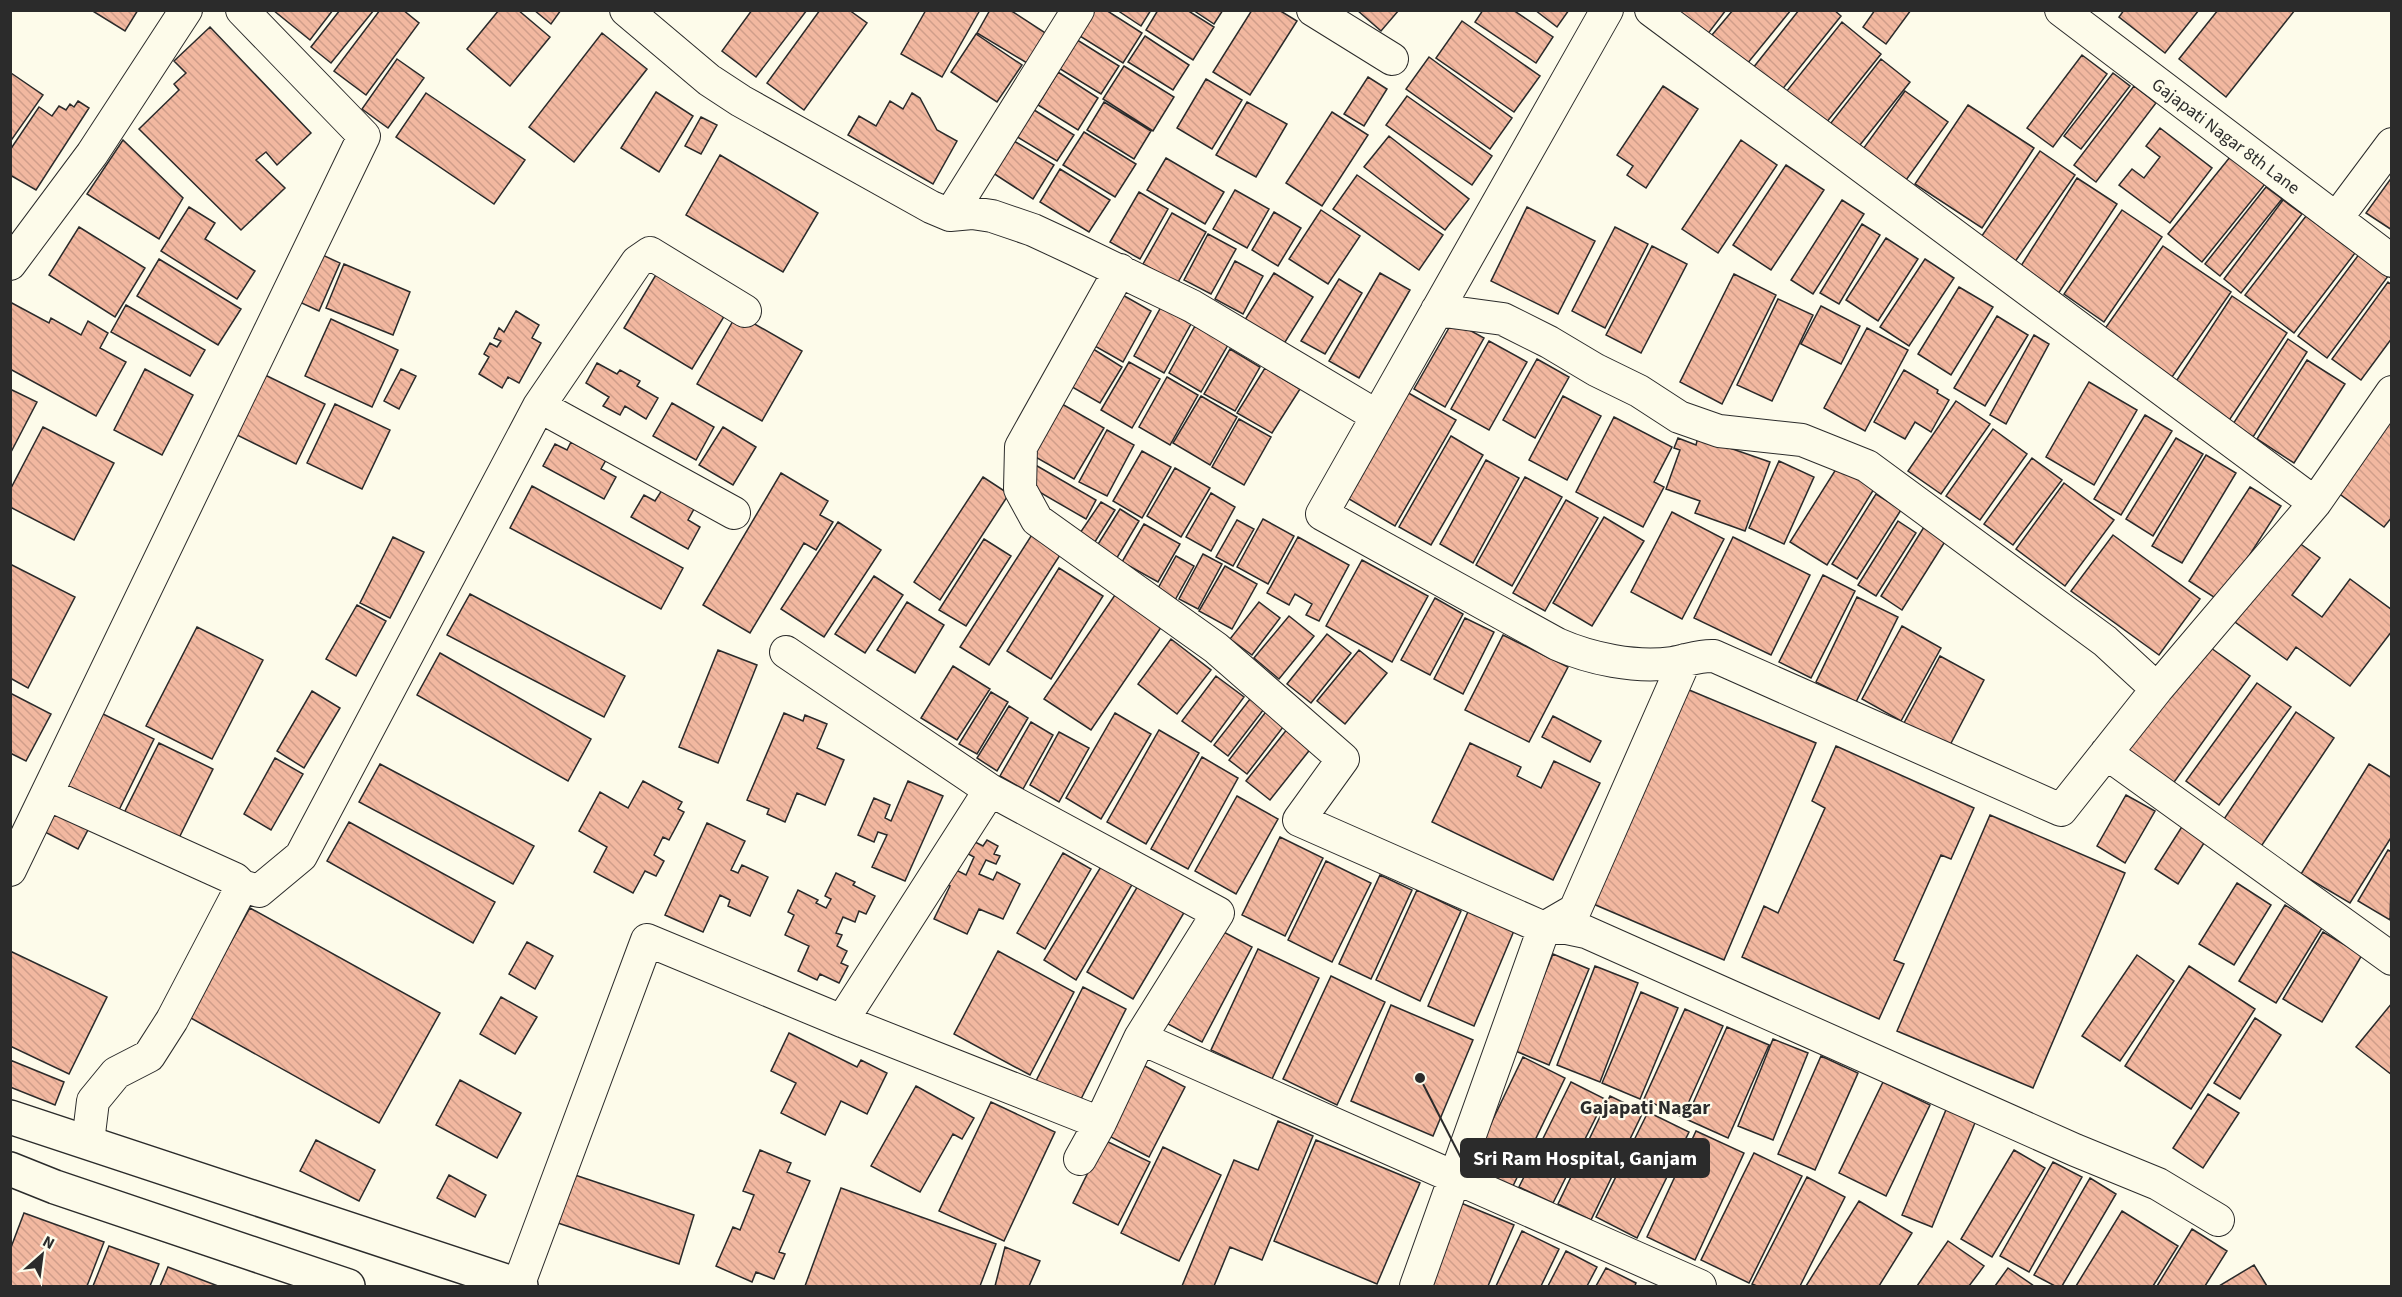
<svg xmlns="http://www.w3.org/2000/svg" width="2402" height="1297" font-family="'Source Sans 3',sans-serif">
  <defs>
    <pattern id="building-back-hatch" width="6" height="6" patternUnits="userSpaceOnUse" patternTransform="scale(1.5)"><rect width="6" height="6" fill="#f2b8a0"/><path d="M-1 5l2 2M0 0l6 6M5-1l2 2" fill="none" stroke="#d09e8a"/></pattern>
  </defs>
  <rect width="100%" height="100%" fill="#fdfbea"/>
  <path fill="url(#building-back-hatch)" stroke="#2b2b2b" stroke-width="1.5" d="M91 10H138L125 31Z
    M273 10H333L310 40Z
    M340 10H374L331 63 311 47Z
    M380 10H403L419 23 366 95 334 71Z
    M499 10H518L550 37 510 86 467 49Z
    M534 10H561L551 24Z
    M752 10H807L756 77 722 51Z
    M820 10H849L867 23 804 110 767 83Z
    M926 10H980L942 77 901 54Z
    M990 10H1010L1050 36 1032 66 977 33Z
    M1090 10H1106L1142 33 1123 63 1075 33Z
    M1117 10H1151L1141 26Z
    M1158 10H1187L1214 27 1193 60 1146 30Z
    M1193 10H1223L1214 24Z
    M1252 10H1279L1297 21 1250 95 1213 72Z
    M1357 10H1399L1381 31Z
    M1483 10H1513L1553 37 1536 63 1475 22Z
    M1535 10H1569L1557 27Z
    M1676 10H1726L1707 35Z
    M1733 10H1791L1747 64 1712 35Z
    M1799 10H1834L1841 16 1781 91 1753 68Z
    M1875 10H1911L1886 44 1863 27Z
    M2124 10H2199L2165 53 2119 17Z
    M2218 10H2295L2226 97 2179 59Z
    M1462 21 1540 76 1514 112 1436 58Z
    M1842 22 1881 54 1822 128 1782 97Z
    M210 27 311 133 277 165 266 152 256 160 285 188 241 230 139 129 179 90 174 84 186 73 174 61Z
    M602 33 647 69 574 162 529 127Z
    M976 34 1022 65 997 102 951 72Z
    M1145 36 1189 65 1173 90 1128 62Z
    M1074 38 1119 66 1101 94 1057 67Z
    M2082 55 2107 74 2053 147 2027 128Z
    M1429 57 1512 118 1490 149 1406 89Z
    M397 59 424 78 388 128 362 109Z
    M1881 59 1910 82 1852 155 1823 133Z
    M1124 66 1174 97 1153 131 1103 99Z
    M1058 72 1098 98 1078 130 1038 105Z
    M11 73 43 95 10 142V74Z
    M2113 73 2130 86 2081 149 2064 136Z
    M1368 77 1387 89 1364 126 1344 114Z
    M1206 79 1242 100 1212 149 1177 128Z
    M1663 86 1698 109 1646 188 1627 175 1633 166 1617 155Z
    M2134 86 2156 103 2096 182 2074 165Z
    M1905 91 1948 122 1901 187 1858 156Z
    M656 92 693 116 659 172 621 148Z
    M426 93 525 160 494 204 396 137Z
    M912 93 920 98 937 130 957 141 933 184 848 135 859 116 876 126 890 101 903 109Z
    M1407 96 1492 156 1472 185 1386 125Z
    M78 101 89 108 36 190 10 175V150L39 107 52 116 59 106 66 110 70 104 74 107Z
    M1104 102 1151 131 1134 159 1087 130Z
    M1247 102 1287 124 1256 177 1216 155Z
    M1968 105 2034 148 1982 228 1915 184Z
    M1031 108 1074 135 1057 161 1014 135Z
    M1332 112 1368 135 1322 206 1286 183Z
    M701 117 717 125 701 154 685 146Z
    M2160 128 2212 168 2170 223 2119 185 2132 169 2144 178 2160 157 2146 146Z
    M1084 132 1136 164 1115 197 1063 165Z
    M1389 136 1469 199 1445 230 1364 167Z
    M123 140 183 198 159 239 87 194Z
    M1741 140 1777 165 1718 253 1682 229Z
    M1014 141 1054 165 1033 199 993 173Z
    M2040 151 2075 175 2012 266 1977 243Z
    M720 155 818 213 783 272 686 215Z
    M2230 157 2265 184 2202 262 2168 234Z
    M1166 158 1224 192 1205 224 1147 190Z
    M1786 165 1824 190 1771 270 1733 245Z
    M1060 169 1110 200 1089 232 1040 202Z
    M1357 175 1443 235 1419 270 1333 209Z
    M2392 177V230L2366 213Z
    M2077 178 2117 204 2058 294 2019 269Z
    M2266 187 2282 199 2220 276 2205 264Z
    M1235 190 1269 209 1247 248 1213 229Z
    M1139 192 1168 209 1140 259 1110 242Z
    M1842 200 1864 214 1813 294 1791 280Z
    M2283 200 2302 214 2241 293 2224 279Z
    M189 207 215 223 205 239 255 271 237 299 161 251Z
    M1527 207 1595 241 1558 314 1491 281Z
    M1321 210 1360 236 1328 284 1289 259Z
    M2122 210 2162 237 2104 322 2064 294Z
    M1274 212 1301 228 1278 266 1252 250Z
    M1172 213 1206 232 1177 284 1143 264Z
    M2306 216 2355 253 2294 333 2245 295Z
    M1862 224 1880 235 1839 304 1820 293Z
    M79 227 145 268 115 317 49 275Z
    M1615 227 1648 244 1605 328 1572 311Z
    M1208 234 1236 249 1211 294 1184 280Z
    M1886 238 1918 259 1878 321 1846 300Z
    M1652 246 1687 264 1641 353 1606 335Z
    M2163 246 2231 292 2172 377 2104 330Z
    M316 252 340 263 319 311 295 300Z
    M2360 253 2389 275 2327 358 2298 336Z
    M159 259 241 309 218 345 137 296Z
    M1925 259 1954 278 1909 346 1880 327Z
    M1235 261 1263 276 1243 314 1215 299Z
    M344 264 410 292 393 335 326 308Z
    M660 268 728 310 692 369 624 328Z
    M1274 273 1313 297 1282 347 1243 323Z
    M1380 273 1410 290 1359 378 1329 361Z
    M1734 274 1776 295 1722 404 1680 382Z
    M1339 279 1362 293 1325 354 1301 341Z
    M2388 282 2392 285V338L2361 380 2332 359Z
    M1959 287 1993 307 1951 375 1918 354Z
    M1121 294 1151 311 1123 362 1093 345Z
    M2232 296 2287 333 2228 422 2173 386Z
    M1778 299 1813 315 1772 401 1737 385Z
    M10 302 49 323 51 318 81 335 88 321 108 333 100 348 126 362 96 416 10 369Z
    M126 305 205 350 190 376 111 332Z
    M1821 306 1860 326 1841 364 1801 344Z
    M1161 307 1191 324 1164 373 1134 356Z
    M516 311 539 325 532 338 541 343 519 383 508 377 502 388 479 374 489 357 484 354 490 343 497 347 501 341 494 338 499 328 504 332Z
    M737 314 802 351 762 421 697 384Z
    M1997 316 2028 335 1985 406 1954 388Z
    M331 319 398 350 372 407 305 376Z
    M1453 321 1484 338 1445 407 1414 389Z
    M1195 326 1228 345 1201 392 1169 373Z
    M1867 328 1908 350 1865 431 1824 408Z
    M2034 335 2049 344 2006 424 1990 415Z
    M2288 339 2307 352 2253 437 2233 424Z
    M1489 341 1527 362 1489 430 1451 409Z
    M1090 347 1122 367 1100 403 1067 384Z
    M1230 349 1260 367 1235 411 1204 394Z
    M1537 359 1569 377 1535 438 1503 420Z
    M2307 360 2345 384 2294 463 2257 439Z
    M1129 362 1160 379 1132 428 1101 410Z
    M597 363 617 374 620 370 640 381 637 386 658 398 646 419 625 406 620 415 603 406 609 397 586 383Z
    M1265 368 1300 389 1272 433 1237 413Z
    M145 369 193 395 162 455 114 430Z
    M401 369 416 376 399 409 384 401Z
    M1904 370 1938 390 1937 393 1949 400 1931 432 1915 422 1905 439 1874 422Z
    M263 374 325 404 296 464 233 433Z
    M1167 377 1198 395 1170 445 1139 427Z
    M2089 382 2137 410 2094 485 2046 457Z
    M10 389 37 402 10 454Z
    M1405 391 1456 420 1395 526 1344 496Z
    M1201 396 1237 417 1210 465 1173 443Z
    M1563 396 1601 416 1567 480 1529 460Z
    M1956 401 1990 424 1941 494 1908 471Z
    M672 403 714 427 696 460 653 436Z
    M335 404 390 430 362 489 307 463Z
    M1062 404 1104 428 1074 479 1032 455Z
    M2145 415 2172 431 2121 515 2094 499Z
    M2392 416V517L2384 527 2337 492Z
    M1614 417 1672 447 1654 482 1664 487 1643 527 1576 492Z
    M1239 419 1271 437 1244 485 1212 467Z
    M43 427 114 463 74 540 10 507V490Z
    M723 427 756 447 733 485 699 465Z
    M1993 429 2027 454 1980 520 1946 496Z
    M1107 430 1134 445 1107 496 1079 482Z
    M1451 436 1483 455 1431 545 1399 527Z
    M1698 437 1770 462 1745 531 1695 513 1700 501 1666 489 1680 450 1674 448 1678 438 1696 445Z
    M2176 438 2203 454 2153 536 2126 519Z
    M571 442 606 460 601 469 616 477 604 499 543 466 555 444 567 450Z
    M1142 451 1171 467 1142 518 1113 501Z
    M2206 455 2236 473 2182 563 2152 546Z
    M2032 458 2062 480 2013 545 1984 524Z
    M1486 460 1519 478 1473 563 1440 544Z
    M1779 461 1814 477 1784 544 1749 528Z
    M1032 463 1096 500 1086 519 1022 482Z
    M1838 466 1874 489 1827 565 1790 542Z
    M1175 468 1210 488 1181 537 1147 516Z
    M781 473 828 501 820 515 833 522 816 550 804 543 750 633 703 605Z
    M983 477 1009 494 940 600 914 582Z
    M1525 477 1562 497 1512 586 1476 565Z
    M2064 483 2114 520 2065 586 2016 549Z
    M532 486 683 568 661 609 510 528Z
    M2250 487 2281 506 2220 601 2189 581Z
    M662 490 694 509 688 520 700 527 688 549 631 517 644 495 655 501Z
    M1211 493 1235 507 1211 551 1186 537Z
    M1876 494 1901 510 1857 579 1832 564Z
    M1566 500 1598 518 1545 611 1513 593Z
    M1101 502 1115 510 1093 545 1078 536Z
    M1120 509 1139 521 1115 561 1095 549Z
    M1672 512 1724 539 1682 619 1631 592Z
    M1604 517 1644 541 1592 626 1553 603Z
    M1263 519 1294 536 1268 584 1237 567Z
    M1237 520 1254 529 1233 566 1216 557Z
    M1898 521 1916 533 1876 596 1858 585Z
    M838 522 881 550 824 637 781 609Z
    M1144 524 1180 544 1158 582 1122 562Z
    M1924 527 1946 540 1902 610 1881 596Z
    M1033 533 1062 552 989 665 960 647Z
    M2113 535 2200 599 2159 655 2071 591Z
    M393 537 424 552 390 618 360 603Z
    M1298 537 1349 565 1319 621 1306 615 1312 604 1295 594 1289 605 1267 593Z
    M1733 537 1810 575 1771 655 1694 618Z
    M984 539 1011 556 966 626 939 610Z
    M2295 540 2320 558 2292 595 2322 617 2350 579 2392 610V631L2350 686 2296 647 2287 660 2235 622Z
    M1203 554 1222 564 1198 609 1179 599Z
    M1176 556 1194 566 1175 600 1157 590Z
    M1362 560 1428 596 1392 662 1326 626Z
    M10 564 75 597 28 688 10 678Z
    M1225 566 1257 584 1232 629 1199 611Z
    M1059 568 1103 596 1051 679 1007 651Z
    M1823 575 1855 591 1811 678 1779 662Z
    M874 576 903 595 865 653 835 634Z
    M470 594 625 676 604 717 447 635Z
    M1115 595 1162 626 1091 730 1044 699Z
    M1857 597 1898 617 1856 702 1816 682Z
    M1435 598 1463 614 1430 675 1401 660Z
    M907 602 944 625 915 673 877 650Z
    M1259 602 1280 618 1252 655 1230 639Z
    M357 605 386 621 356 676 326 659Z
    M1289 616 1314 636 1279 679 1254 658Z
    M1465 618 1494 632 1463 694 1434 679Z
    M1902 626 1941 648 1901 721 1862 699Z
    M197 627 263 660 212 759 146 726Z
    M1327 634 1351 653 1311 703 1287 684Z
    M1503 635 1568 667 1529 742 1465 710Z
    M1171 639 1211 670 1177 714 1138 684Z
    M2204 643 2250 676 2172 785 2126 752Z
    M718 650 757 665 718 763 679 747Z
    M1359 650 1387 673 1345 724 1317 701Z
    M440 653 591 739 568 781 417 695Z
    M1940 656 1984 680 1949 747 1904 723Z
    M953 666 990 689 957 740 921 718Z
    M1216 676 1244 697 1211 742 1182 721Z
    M2257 683 2291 707 2219 805 2186 781Z
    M1682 687 1816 743 1724 960 1591 903Z
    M312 691 340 708 304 768 277 751Z
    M991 692 1008 702 977 754 959 744Z
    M10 693 51 714 26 761 10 753Z
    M1250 699 1264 709 1228 756 1214 745Z
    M1009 706 1028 718 997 771 977 758Z
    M1268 709 1287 722 1247 774 1229 760Z
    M2296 712 2334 738 2260 848 2222 822Z
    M101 713 154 739 117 814 64 786Z
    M784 713 803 721 805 715 827 724 817 748 844 760 825 805 797 793 785 822 767 814 769 809 747 800Z
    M1115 713 1151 734 1101 819 1066 798Z
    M1553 716 1601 741 1590 762 1542 737Z
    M1031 722 1053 735 1023 789 1000 776Z
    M1288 728 1312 747 1270 800 1246 781Z
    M1159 730 1199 753 1146 844 1107 822Z
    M1059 732 1089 748 1059 802 1030 785Z
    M159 743 213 769 177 842 123 815Z
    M1470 743 1521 767 1517 776 1541 788 1554 761 1600 783 1553 880 1432 822Z
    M1836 746 1974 808 1951 859 1941 855 1894 960 1904 964 1879 1019 1742 957 1764 906 1778 913 1825 808 1812 801Z
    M1202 757 1238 778 1188 869 1151 849Z
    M275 758 303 774 271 830 244 814Z
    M380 764 534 846 513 884 359 802Z
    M2369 764 2392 778V836L2350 903 2301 874Z
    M643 781 682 802 678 809 684 812 669 840 663 837 654 855 664 861 656 876 645 871 633 893 594 872 607 847 579 831 600 792 628 808Z
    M908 781 943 796 905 881 872 867 887 835 878 832 874 842 858 835 874 798 890 805 885 818 891 821Z
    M2126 795 2155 811 2125 863 2097 846Z
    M1237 796 1278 819 1236 894 1195 871Z
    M51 806 90 826 78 849 39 829Z
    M1990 815 2125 873 2033 1088 1897 1031Z
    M349 822 495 902 473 943 327 861Z
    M707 823 745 841 731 870 738 873 742 865 768 877 750 916 728 906 730 900 720 895 703 932 665 915Z
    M2183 825 2206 840 2178 884 2155 869Z
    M965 837 983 846 987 840 998 846 994 854 1000 856 996 864 986 860 979 874 993 880 997 872 1020 884 1003 919 979 909 967 934 934 919 950 886 943 883 950 867 966 875 974 857 959 849Z
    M1280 837 1323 858 1285 936 1242 915Z
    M2388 850 2392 852 2390 920 2358 901Z
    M1063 853 1091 869 1045 949 1017 933Z
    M1326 861 1371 883 1332 962 1288 940Z
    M1102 865 1133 883 1076 980 1044 960Z
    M836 873 855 882 853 885 875 896 866 914 859 911 855 922 843 917 836 933 842 935 837 946 847 951 841 963 848 966 839 983 820 974 817 980 798 971 809 946 785 935 794 915 788 912 798 890 818 900 816 903 826 908 831 899 825 896Z
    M1380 875 1412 890 1371 979 1339 964Z
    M2237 883 2271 905 2234 965 2199 944Z
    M1139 884 1185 911 1133 999 1087 972Z
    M1417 890 1461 911 1420 1001 1376 980Z
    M2285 905 2322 928 2276 1003 2239 981Z
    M1470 907 1516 926 1474 1026 1428 1006Z
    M250 908 440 1013 379 1123 189 1017Z
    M1218 929 1252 947 1202 1042 1168 1024Z
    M2323 932 2362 955 2322 1022 2283 999Z
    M527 942 553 956 535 989 509 974Z
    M1258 949 1319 978 1272 1079 1211 1050Z
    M10 951 107 997 69 1074 10 1046Z
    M998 951 1074 992 1030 1075 954 1034Z
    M1553 954 1589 969 1549 1065 1513 1050Z
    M2137 955 2174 981 2120 1061 2082 1036Z
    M1595 966 1638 983 1600 1082 1557 1065Z
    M2189 966 2255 1009 2191 1109 2125 1066Z
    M1331 976 1385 1002 1337 1105 1283 1079Z
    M1083 987 1126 1009 1078 1105 1035 1083Z
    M1641 992 1678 1008 1640 1099 1602 1083Z
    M501 997 537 1017 515 1054 480 1034Z
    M2392 1003V1075L2356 1047Z
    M1391 1005 1473 1040 1433 1136 1351 1101Z
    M1685 1009 1723 1026 1682 1117 1644 1099Z
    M2255 1018 2281 1035 2240 1099 2214 1083Z
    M1727 1027 1769 1045 1728 1138 1686 1119Z
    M789 1033 857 1067 861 1060 887 1073 867 1114 841 1101 825 1135 781 1113 796 1083 771 1071Z
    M1773 1039 1808 1053 1773 1140 1738 1126Z
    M1821 1056 1858 1073 1815 1170 1778 1154Z
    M1523 1057 1565 1078 1512 1188 1470 1167Z
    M10 1060 64 1082 55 1105 10 1087Z
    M1141 1064 1185 1087 1149 1157 1105 1134Z
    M460 1080 521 1113 497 1158 436 1125Z
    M1571 1082 1605 1099 1553 1203 1519 1187Z
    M1883 1082 1930 1105 1886 1196 1839 1173Z
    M916 1086 974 1118 962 1139 953 1134 920 1192 871 1166Z
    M2208 1094 2239 1113 2203 1168 2173 1148Z
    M1610 1096 1643 1112 1591 1220 1558 1204Z
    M991 1102 1055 1132 1004 1241 939 1211Z
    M1948 1105 1977 1118 1932 1227 1902 1215Z
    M1648 1112 1689 1132 1637 1238 1596 1217Z
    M1278 1121 1313 1136 1262 1260 1230 1247 1214 1286H1182L1234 1160 1258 1170Z
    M1696 1131 1744 1153 1695 1260 1647 1237Z
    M316 1140 375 1170 359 1201 300 1171Z
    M1104 1140 1150 1162 1118 1225 1073 1203Z
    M1316 1140 1420 1183 1377 1284 1274 1241Z
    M1163 1147 1221 1175 1179 1261 1121 1233Z
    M760 1150 791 1163 787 1172 810 1181 779 1252 785 1254 774 1279 756 1272 752 1282 716 1266 733 1227 740 1230 754 1195 743 1191Z
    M2014 1150 2045 1168 1992 1257 1961 1239Z
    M1754 1153 1802 1176 1749 1283 1701 1260Z
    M2053 1162 2082 1177 2029 1272 2000 1256Z
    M449 1175 486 1195 475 1217 437 1198Z
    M575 1175 694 1215 679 1264 558 1223Z
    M1807 1177 1845 1197 1800 1286H1757L1752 1284Z
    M2090 1178 2116 1194 2062 1286H2055L2034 1275Z
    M841 1188 996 1244 980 1286H805Z
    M1859 1201 1912 1233 1879 1286H1806Z
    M1461 1203 1514 1225 1488 1286H1428Z
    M2122 1211 2178 1246 2153 1286H2076Z
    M24 1213 104 1242 87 1286H10V1250Z
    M2192 1229 2227 1251 2205 1286H2157Z
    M1522 1231 1559 1249 1541 1286H1496Z
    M1948 1241 1984 1266 1969 1286H1917Z
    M109 1246 159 1264 150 1286H93Z
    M1005 1247 1040 1261 1029 1286H995Z
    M1566 1251 1597 1267 1587 1286H1548Z
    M2254 1265 2267 1286H2219Z
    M168 1267 218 1286H160Z
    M1606 1268 1636 1283 1635 1286H1596Z
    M2008 1268 2034 1286H1995Z"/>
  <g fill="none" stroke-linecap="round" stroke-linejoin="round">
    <g stroke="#2b2b2b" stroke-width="34">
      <path id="minor" d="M626 10 709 80 741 101 931 207 950 215 972 213 992 216 1033 230 1076 250 1192 306 1377 416
        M1313 10 1392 59
        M1607 10 1322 514 1557 644C1591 659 1635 668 1672 663 1687 661 1699 655 1714 656L2061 810 2157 689 2315 503 2392 392
        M1651 10 2315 503
        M2061 10 2392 261
        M950 215 1078 10
        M2336 219 2392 144
        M10 264 92 154 186 10
        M1120 270 1021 447 1020 489 1037 520 1216 648 1343 759 1299 820 1544 928H1567L1586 932 2075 1150 2158 1184 2218 1220
        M1437 310 1503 319 1549 342 1596 370 1639 391 1679 417 1719 431 1802 440 1867 466 2105 641 2157 689
        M539 406 734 513
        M786 652 990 790 842 1021
        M2106 753 2392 959
        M990 790 1218 913 1140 1038
        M47 794 235 879 242 886 259 891 301 856 539 406 637 262 650 253 745 311
        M10 870 364 136 242 10
        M88 1142 93 1101 116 1073 149 1056 172 1020 242 886
        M1080 1159 1100 1123 1140 1038 1700 1286
        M518 1286 647 940 842 1021 1100 1123
        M1416 1286 1544 928 1575 910 1685 660"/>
    </g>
    <g stroke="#2b2b2b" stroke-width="36">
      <path id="trunk" d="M10 1117 521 1286
        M10 1169 55 1187 348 1286"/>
    </g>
    <use href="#minor" stroke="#fdfbea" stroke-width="32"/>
    <use href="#trunk" stroke="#fdfbea" stroke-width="33"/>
  </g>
  <g text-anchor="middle" stroke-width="4.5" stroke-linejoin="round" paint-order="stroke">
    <g font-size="18" fill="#2b2b2b" stroke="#fdfbea">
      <text transform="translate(2226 136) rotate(37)" y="6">Gajapati Nagar 8th Lane</text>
    </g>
    <g font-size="20" font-weight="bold" fill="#2b2b2b" stroke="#fdfbea">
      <text x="1645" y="1114">Gajapati Nagar</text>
    </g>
  </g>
  <path fill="none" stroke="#2b2b2b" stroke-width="2" d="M1420 1078L1461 1158"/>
  <circle fill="#2b2b2b" stroke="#fdfbea" stroke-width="2" cx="1420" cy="1078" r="6"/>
  <rect fill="#2b2b2b" stroke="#2b2b2b" stroke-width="2" x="1461" y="1139" width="248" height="38" rx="6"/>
  <g font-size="20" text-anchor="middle" font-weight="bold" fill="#fff">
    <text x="1585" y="1165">Sri Ram Hospital, Ganjam</text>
  </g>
  <rect width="2402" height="1297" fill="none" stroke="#2b2b2b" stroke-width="24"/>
  <g transform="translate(42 1255) rotate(28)" stroke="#fdfbea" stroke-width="4.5" paint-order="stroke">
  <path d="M0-4.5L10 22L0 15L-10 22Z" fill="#2b2b2b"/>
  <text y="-9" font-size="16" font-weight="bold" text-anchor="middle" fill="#2b2b2b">N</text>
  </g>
</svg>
